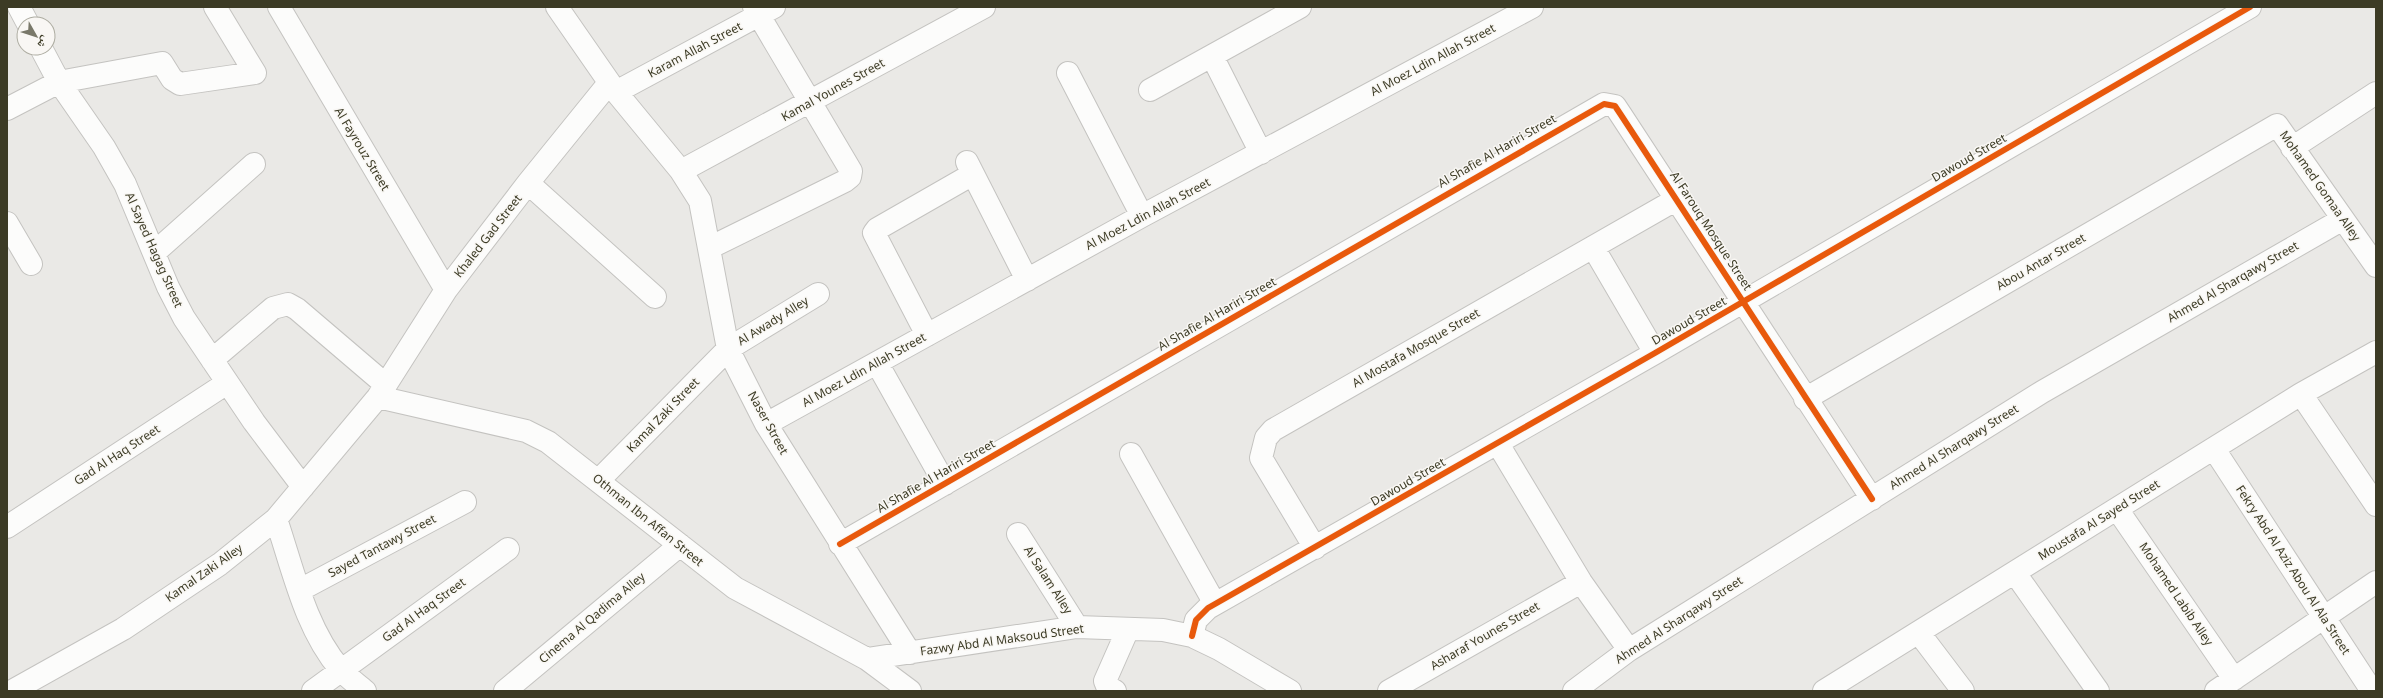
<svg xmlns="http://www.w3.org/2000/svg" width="2383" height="698" font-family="'Noto Sans','Noto Naskh Arabic',sans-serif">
  <rect width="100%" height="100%" fill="#eae9e6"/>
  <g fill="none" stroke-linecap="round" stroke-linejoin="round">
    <g stroke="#c4c3c0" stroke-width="24">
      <path id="minor" d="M19 7 28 24
        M279 7 446 290
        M557 7 616 92 681 171 700 201 728 349 766 424 910 653
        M41 48 59 82 104 147 125 184 168 287 184 318 254 422 303 487
        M1212 56 1261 153
        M1068 73 1142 216
        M1150 90 1300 7
        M616 92 774 7
        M7 109 59 82 162 63 172 79 180 84 255 73 215 7
        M2292 148 2376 93
        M967 162 1027 280
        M681 171 984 7
        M528 183 655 297
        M7 223 31 264
        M1593 247 1655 353
        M709 248 845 181 850 177 851 171 754 7
        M154 253 254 164
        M927 335 874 233 877 229 973 174
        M212 360 273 308 288 304 297 309 386 385
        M877 363 945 484
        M2301 394 2376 505
        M378 397 526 431 548 442 735 588 867 659 910 691
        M1805 399 2277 125 2376 266
        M766 424 1142 216 1532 7
        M1498 444 1581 582 1629 650
        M2214 449 2372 691
        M1131 454 1215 604
        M599 480 728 349 818 294
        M2117 509 2234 679
        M276 519C293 569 305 628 340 669 347 677 357 684 365 691
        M7 527 227 383
        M1018 534 1077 627
        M840 544 1604 104 1615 106 1621 115 1872 499
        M1315 548 1261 458 1266 438 1273 430 1677 199
        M2015 573 2098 691
        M300 590 465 502
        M1919 633 1963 691
        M1192 636 1196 620 1208 608 1655 353 2250 7
        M867 659 1077 627 1163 630 1192 636 1219 649 1290 691
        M12 691 123 629 220 564 276 519 378 397 446 290 528 183 609 83
        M313 691 508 549
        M505 691 680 545
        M1115 691 1107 686 1105 681 1128 629
        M1389 691 1581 582
        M1574 691 1629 650 2042 392 2343 219
        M1824 691 2301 394 2376 352
        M2216 691 2376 582"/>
    </g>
    <use href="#minor" stroke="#fcfcfb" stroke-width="22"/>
    <g stroke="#f9f7f4" stroke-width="8">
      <path id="cycleway" d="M840 544 1604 104 1615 106 1621 115 1872 499
        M1192 636 1196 620 1208 608 1655 353 2250 7"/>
    </g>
    <use href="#cycleway" stroke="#e8590c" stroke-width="6"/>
  </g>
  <g text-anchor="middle" stroke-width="3" stroke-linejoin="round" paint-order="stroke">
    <g font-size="12" fill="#3c3b25" stroke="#f9f7f4">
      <text transform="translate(695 50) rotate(-28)" y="4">Karam Allah Street</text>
      <text transform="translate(1433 60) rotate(-28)" y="4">Al Moez Ldin Allah Street</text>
      <text transform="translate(833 90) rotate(-29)" y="4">Kamal Younes Street</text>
      <text transform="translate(362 149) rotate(59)" y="4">Al Fayrouz Street</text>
      <text transform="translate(1497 151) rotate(-30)" y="4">Al Shafie Al Hariri Street</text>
      <text transform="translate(1969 158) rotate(-30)" y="4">Dawoud Street</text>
      <text transform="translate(2320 186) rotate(55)" y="4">Mohamed Gomaa Alley</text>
      <text transform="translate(1148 214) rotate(-28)" y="4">Al Moez Ldin Allah Street</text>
      <text transform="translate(1711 231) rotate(57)" y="4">Al Farouq Mosque Street</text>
      <text transform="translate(488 236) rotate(-52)" y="4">Khaled Gad Street</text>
      <text transform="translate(154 250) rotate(66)" y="4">Al Sayed Hagag Street</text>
      <text transform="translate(2041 262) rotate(-30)" y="4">Abou Antar Street</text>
      <text transform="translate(2233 282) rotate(-30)" y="4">Ahmed Al Sharqawy Street</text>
      <text transform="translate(1217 314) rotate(-30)" y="4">Al Shafie Al Hariri Street</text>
      <text transform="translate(773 321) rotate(-32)" y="4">Al Awady Alley</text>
      <text transform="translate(1689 321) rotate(-30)" y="4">Dawoud Street</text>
      <text transform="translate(1416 348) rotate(-30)" y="4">Al Mostafa Mosque Street</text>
      <text transform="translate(864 370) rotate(-29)" y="4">Al Moez Ldin Allah Street</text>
      <text transform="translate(663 415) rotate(-46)" y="4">Kamal Zaki Street</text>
      <text transform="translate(768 423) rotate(61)" y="4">Naser Street</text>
      <text transform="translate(1954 447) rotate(-32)" y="4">Ahmed Al Sharqawy Street</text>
      <text transform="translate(117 455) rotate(-33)" y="4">Gad Al Haq Street</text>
      <text transform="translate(936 476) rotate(-30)" y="4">Al Shafie Al Hariri Street</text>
      <text transform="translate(1408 482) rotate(-30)" y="4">Dawoud Street</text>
      <text transform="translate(648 520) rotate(39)" y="4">Othman Ibn Affan Street</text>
      <text transform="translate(2099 520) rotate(-32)" y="4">Moustafa Al Sayed Street</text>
      <text transform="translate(382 546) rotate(-28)" y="4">Sayed Tantawy Street</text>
      <text transform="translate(2293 570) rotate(57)" y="4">Fekry Abd Al Aziz Abou Al Ala Street</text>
      <text transform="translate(204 573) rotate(-35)" y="4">Kamal Zaki Alley</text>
      <text transform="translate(1048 580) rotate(57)" y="4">Al Salam Alley</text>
      <text transform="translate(2176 594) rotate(56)" y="4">Mohamed Labib Alley</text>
      <text transform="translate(424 610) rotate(-36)" y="4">Gad Al Haq Street</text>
      <text transform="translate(592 618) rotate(-40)" y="4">Cinema Al Qadima Alley</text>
      <text transform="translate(1679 620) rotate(-33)" y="4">Ahmed Al Sharqawy Street</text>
      <text transform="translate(1485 636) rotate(-30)" y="4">Asharaf Younes Street</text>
      <text transform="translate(1002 640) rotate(-8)" y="4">Fazwy Abd Al Maksoud Street</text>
    </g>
  </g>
  <rect width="2383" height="698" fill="none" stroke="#3c3b25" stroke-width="16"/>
  <g transform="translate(36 36) rotate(129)"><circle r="19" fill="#f9f7f4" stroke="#adaca1"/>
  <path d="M0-3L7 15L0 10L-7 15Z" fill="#797869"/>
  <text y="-6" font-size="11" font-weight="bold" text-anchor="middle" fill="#3c3b25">ش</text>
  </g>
</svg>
